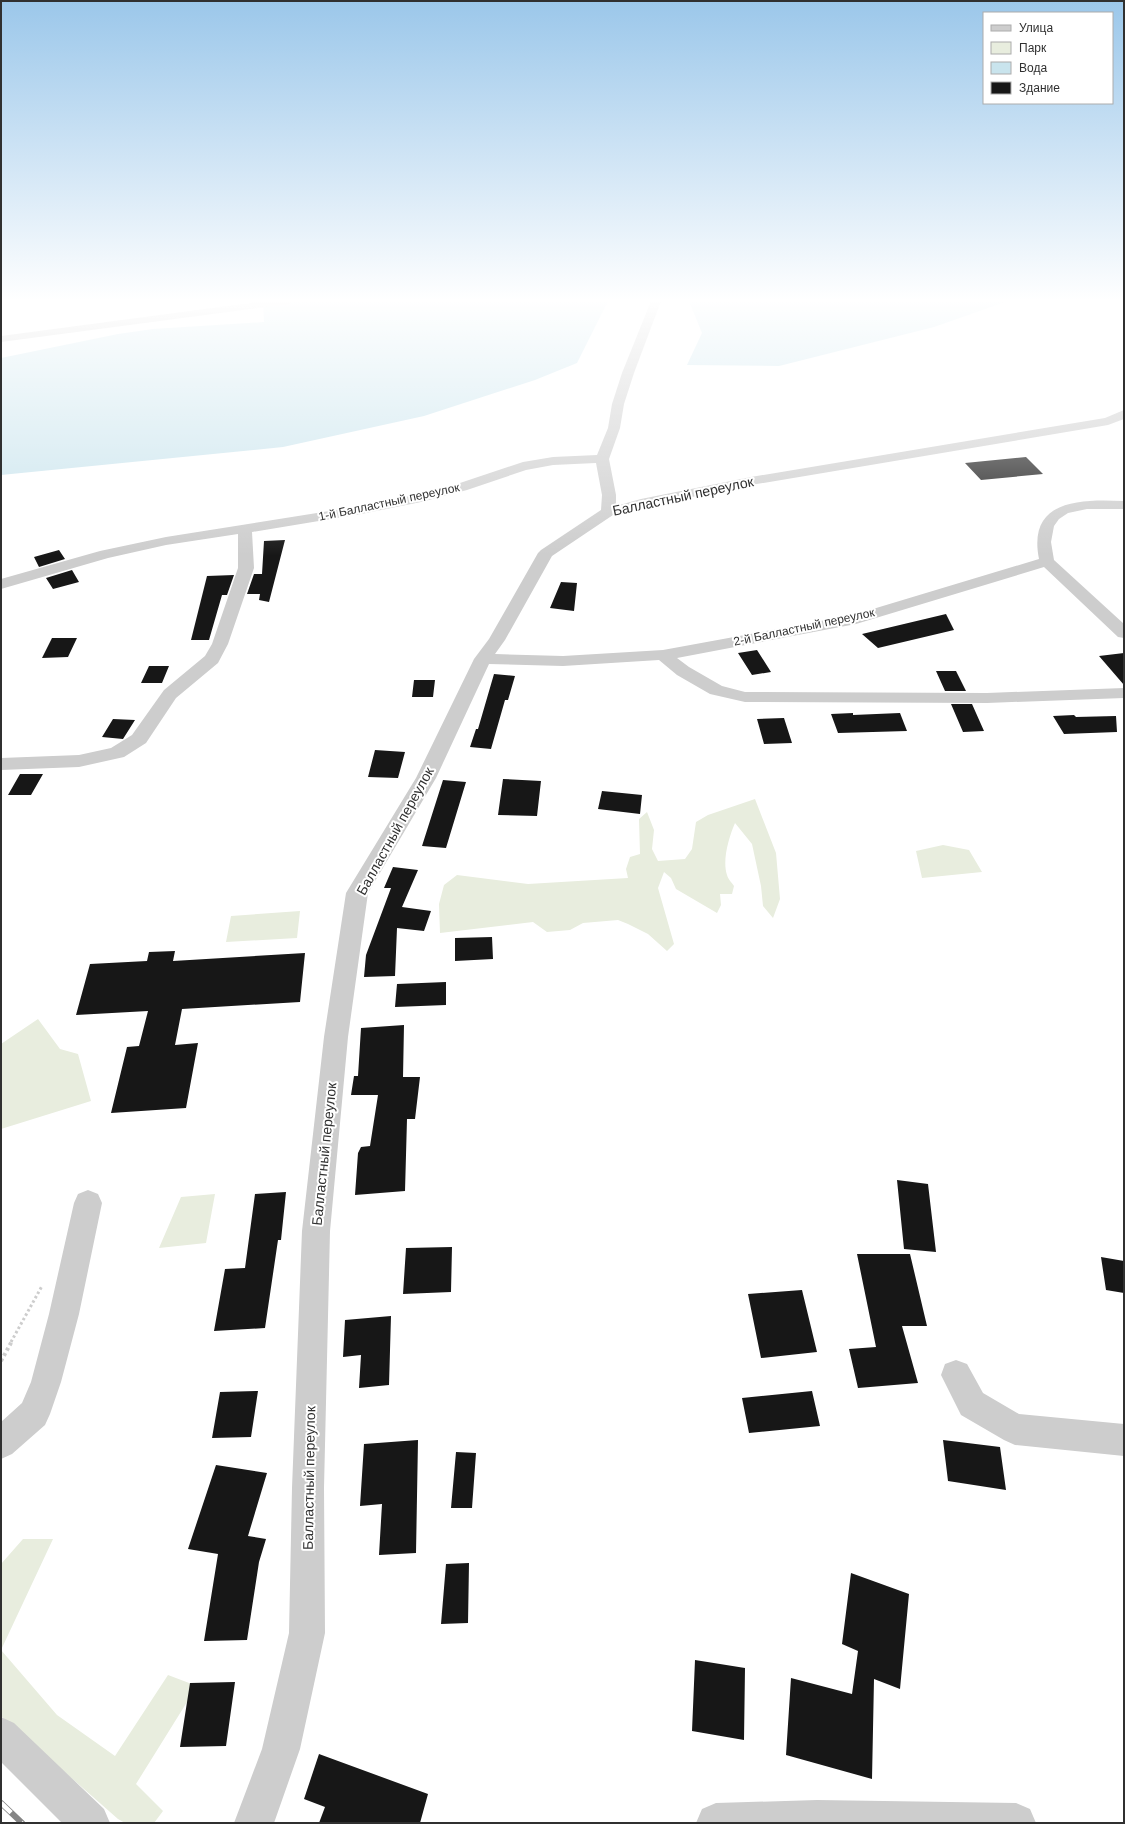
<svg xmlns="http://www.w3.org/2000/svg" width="1125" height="1824" font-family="Helvetica,sans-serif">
  <rect width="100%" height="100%" fill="#fff"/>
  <path fill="#e8edde" d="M755 799 776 853 780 899 773 918 763 906 761 886 752 844 735 823C729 837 722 860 727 875 728 879 732 883 734 886L732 894H720L721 905 717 913 676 889 671 878 664 872 658 888 674 944 667 951 648 934 628 924 618 920 583 923 570 930 547 932 533 922 440 933 439 904 444 885 457 875 528 884 628 878 626 869 630 857 640 854 639 819 647 812 654 830 652 849 658 861 685 859 692 849 696 822 708 815Z
    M943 845 969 850 982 872 922 878 916 851Z
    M300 911 297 938 226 942 231 916Z
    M38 1019 60 1049 78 1054 91 1101 1 1129V1044Z
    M215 1194 206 1243 159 1248 181 1197Z
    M23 1539H53L1 1650 57 1715 115 1756 168 1675 197 1686 136 1784 163 1811 154 1823H125L118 1819 1 1716V1564Z"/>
  <path fill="#c9e4ed" d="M263 301H608L577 363 535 380 424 416 283 447 1 475V358L118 334 153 329 264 322Z
    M689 301H1008L934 327 779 366 687 365 702 333Z"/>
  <path fill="#171717" d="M1026 457 1043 474 981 480 965 463Z
    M285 540 269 602 259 600 260 594H247L254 574H262L264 541Z
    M59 550 65 559 39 567 34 557Z
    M72 570 79 582 53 589 46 578Z
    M234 575 227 595H222L209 640H191L207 576Z
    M561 582 577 583 574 611 550 608Z
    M946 614 954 630 878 648 862 634Z
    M52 638H77L68 657 42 658Z
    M757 650 771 672 752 675 738 653Z
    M1124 653V685L1099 656Z
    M149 666H169L162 683H141Z
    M936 671H956L966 691H945Z
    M494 674 515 676 508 700H505L491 749 470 747 476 729H478Z
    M414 680H435L433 697H412Z
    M951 704H972L984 731 963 732Z
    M853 713V715L900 713 907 731 838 733 831 714Z
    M1074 715 1076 717 1116 716 1117 732 1064 734 1053 716Z
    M784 718 792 743 764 744 757 719Z
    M113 719 135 720 123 739 102 737Z
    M375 750 405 752 398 778 368 777Z
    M20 774H43L31 795H8Z
    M503 779 541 781 537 816 498 815Z
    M443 780 466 782 446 848 422 846Z
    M602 791 642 795 640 814 598 809Z
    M393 867 418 870 402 907 431 911 424 931 397 928 395 976 364 977 366 955 391 888H384Z
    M492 937 493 959 455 961V938Z
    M175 951 173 961 305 953 300 1002 182 1009 175 1045 198 1043 186 1108 111 1113 127 1047 139 1046 148 1011 76 1015 90 964 147 961 149 952Z
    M446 982V1005L395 1007 397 984Z
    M404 1025 403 1077H420L415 1119H407L405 1191 355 1195 358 1153 361 1147 370 1146 378 1095H351L354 1076H358L361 1028Z
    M897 1180 928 1184 936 1252 904 1249Z
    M286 1192 281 1240H278L265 1328 214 1331 225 1269 245 1268 255 1194Z
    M452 1247 451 1292 403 1294 406 1248Z
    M857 1254H910L927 1326H902L918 1383 858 1388 849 1349 876 1347Z
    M1101 1257 1124 1261V1293L1106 1290Z
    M802 1290 817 1352 761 1358 748 1294Z
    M391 1316 389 1385 359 1388 361 1355 343 1357 345 1320Z
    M258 1391 251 1437 212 1438 220 1392Z
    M812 1391 820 1426 749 1433 742 1398Z
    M418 1440 416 1553 379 1555 382 1504 360 1506 364 1444Z
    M943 1440 1000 1447 1006 1490 948 1481Z
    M456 1452 476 1453 472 1508H451Z
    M216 1465 267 1473 248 1536 266 1539 259 1562 247 1640 204 1641 218 1554 188 1549Z
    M469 1563 468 1623 441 1624 446 1564Z
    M851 1573 909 1594 900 1689 874 1679 872 1779 786 1755 791 1678 852 1694 858 1651 842 1644Z
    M695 1660 745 1668 744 1740 692 1731Z
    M235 1682 226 1746 180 1747 190 1683Z
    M319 1754 428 1794 420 1823H319L325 1807 304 1799Z"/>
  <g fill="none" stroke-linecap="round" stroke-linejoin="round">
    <path stroke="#cdcdcd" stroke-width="3" stroke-dasharray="2.5 2.5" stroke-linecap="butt" d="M11 1342 42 1286"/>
    <path stroke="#cdcdcd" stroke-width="4" stroke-dasharray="3 3" stroke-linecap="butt" d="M1 1361 12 1341"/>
    <path fill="#cdcdcd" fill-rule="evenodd" d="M265 301H294L289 304 1 342V336Z
      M651 301H661L634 373 624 404 620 428 609 459 616 495V506L641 499 751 477 1105 418 1124 410V419L1108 425 751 485 643 507 613 515 552 556 505 640 495 654 563 656 663 650 853 615 1039 559C1027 499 1081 499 1124 501V509H1087L1068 513 1059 519 1054 526 1051 542 1054 560 1124 624V638L1118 637 1044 567 856 624 677 658 689 667 722 686 745 692 987 693 1124 688V698L987 703 745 702 710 694 677 675 659 660 563 666 489 664 436 778 368 893 348 1037 330 1231 324 1488 325 1633 300 1749 274 1823H234L262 1749 289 1633 292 1488 302 1231 324 1037 346 893 416 778 474 659 489 639 538 553 541 550 601 510 602 495 596 463 553 465 526 470 467 490 421 502 361 514 252 532 254 568 228 644 218 663 176 698 146 743 124 757 79 767 1 770V758L79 755 111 748 132 735 164 690 205 656 212 644 238 568V534L166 545 108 558 1 589V579L100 551 166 537 361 506 420 494 457 484 523 462 553 457 597 455 608 428 612 404 622 373Z
      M88 1190 98 1194 102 1203 79 1314 61 1382 50 1414 45 1425 12 1454 1 1459V1422L22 1403 31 1382 49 1314 74 1203 78 1194Z
      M956 1360 967 1364 983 1393 1019 1414 1124 1424V1456L1015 1445 1004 1440 961 1415 941 1375 945 1364Z
      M1 1717 14 1723 104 1809 110 1823H62L1 1762Z
      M817 1800 1016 1803 1030 1809 1036 1823H696L702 1809 716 1803Z"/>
    <g stroke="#858585" stroke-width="6">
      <path id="rail" d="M1 1803 22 1823"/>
    </g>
    <use href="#rail" stroke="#fff" stroke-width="4.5" stroke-dasharray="14" stroke-linecap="butt"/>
  </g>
  <linearGradient id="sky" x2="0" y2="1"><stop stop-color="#9bc7ea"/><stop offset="0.54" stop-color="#fff"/><stop offset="1" stop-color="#fff" stop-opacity="0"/></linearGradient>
  <rect width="1125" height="556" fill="url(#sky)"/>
  <g text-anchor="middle" stroke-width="4" stroke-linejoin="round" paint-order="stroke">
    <g font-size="12" fill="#303030" stroke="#fff">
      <text transform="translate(389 502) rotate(-12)" y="4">1-й Балластный переулок</text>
      <text transform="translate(804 627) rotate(-12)" y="4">2-й Балластный переулок</text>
    </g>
    <g font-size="14" fill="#303030" stroke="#fff">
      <text transform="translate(683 496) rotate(-12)" y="5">Балластный переулок</text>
      <text transform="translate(395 831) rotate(-61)" y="5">Балластный переулок</text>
      <text transform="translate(324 1154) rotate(-84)" y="5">Балластный переулок</text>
      <text transform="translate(309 1478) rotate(-89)" y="5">Балластный переулок</text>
    </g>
  </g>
  <rect width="1125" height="1824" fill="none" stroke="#303030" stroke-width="4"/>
  <rect x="983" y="12" width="130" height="92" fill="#ffffff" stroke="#acacac"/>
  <rect x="991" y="25" width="20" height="6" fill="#cdcdcd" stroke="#acacac"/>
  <text x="1019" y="32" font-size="12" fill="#303030">Улица</text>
  <rect x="991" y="42" width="20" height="12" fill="#e8edde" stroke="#acacac"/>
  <text x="1019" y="52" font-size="12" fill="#303030">Парк</text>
  <rect x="991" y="62" width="20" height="12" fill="#c9e4ed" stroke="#acacac"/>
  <text x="1019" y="72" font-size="12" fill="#303030">Вода</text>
  <rect x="991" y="82" width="20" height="12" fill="#171717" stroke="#acacac"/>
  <text x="1019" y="92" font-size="12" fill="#303030">Здание</text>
</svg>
